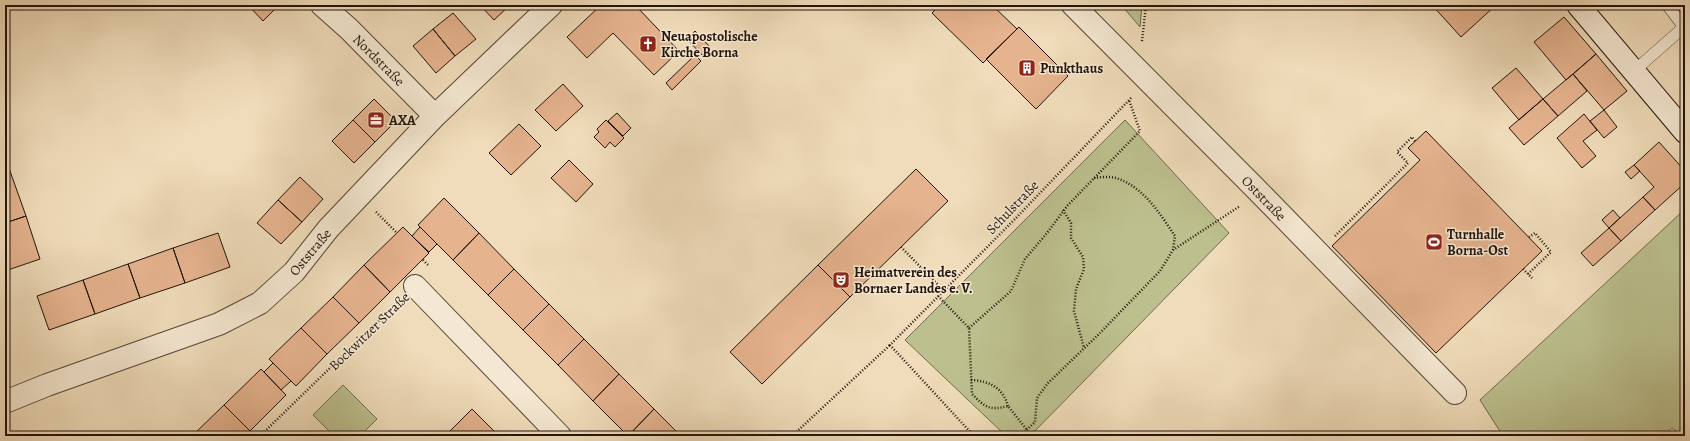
<svg xmlns="http://www.w3.org/2000/svg" width="1690" height="441" font-family="Alegreya,serif">
  <rect width="100%" height="100%" fill="#f0dcba"/>
  <filter id="stains"><feTurbulence type="fractalNoise" baseFrequency=".005" numOctaves="4"/><feColorMatrix values="0 0 0 0 .2 0 0 0 0 .09 0 0 0 0 .02 0 0 0 .5 -.17"/></filter>
  <radialGradient id="worn" r=".72"><stop offset=".6" stop-color="#630" stop-opacity="0"/><stop offset="1" stop-color="#630" stop-opacity=".3"/></radialGradient>
  <path fill="#bcc08e" stroke="#6f6a4c" d="M1079 5H1142L1140 27 1123 7 1085 11Z
    M1125 120 1229 233 1030 436H1006L905 340Z
    M1685 209V436H1682L1672 428 1663 436H1503L1480 400Z
    M343 385 377 419 360 436H334L313 415Z"/>
  <path fill="#e5b38e" stroke="#22140b" d="M248 5H279L263 21Z
    M480 5H510L494 20Z
    M601 5H635L679 51 654 75 613 33 587 58 567 37Z
    M720 5H729L725 10Z
    M940 5H992L1017 29 983 63 932 13Z
    M1432 5H1496L1461 37Z
    M453 13 476 39 455 56 433 29Z
    M1564 17 1596 54 1566 80 1534 42Z
    M1019 27 1068 76 1036 109 986 59Z
    M433 29 455 56 436 73 413 46Z
    M695 31 710 47 702 55 687 39Z
    M1596 54 1627 91 1604 110 1573 74Z
    M695 55 701 61 672 90 666 83Z
    M1516 68 1543 99 1519 120 1492 88Z
    M1573 74 1587 91 1558 116 1543 99Z
    M563 84 583 106 556 131 535 110Z
    M374 99 396 121 375 142 353 120Z
    M1543 99 1558 116 1524 145 1509 128Z
    M1604 110 1617 127 1604 138 1590 121Z
    M617 113 631 128 623 136 608 121Z
    M1584 114 1597 130 1583 141 1596 156 1582 168 1557 138Z
    M353 120 375 142 354 163 332 141Z
    M606 120 624 138 615 147 610 142 605 148 594 137 599 132 597 129Z
    M519 124 541 146 511 175 489 153Z
    M1426 131 1542 251 1436 353 1332 246 1420 160 1408 148Z
    M1659 142 1685 171V183L1655 210 1643 197 1654 187 1634 165Z
    M5 156 10 171 5 173Z
    M569 160 593 184 576 202 551 178Z
    M1634 165 1640 171 1631 179 1625 172Z
    M916 169 948 201 850 297 818 265Z
    M10 171 26 216 5 223V173Z
    M300 177 323 199 302 222 278 200Z
    M1643 197 1655 210 1621 241 1609 228Z
    M444 198 479 233 453 260 418 225Z
    M278 200 302 222 281 244 257 223Z
    M1613 210 1620 218 1609 228 1602 220Z
    M26 216 40 259 5 271V223Z
    M403 227 429 253 390 292 364 265Z
    M420 227 437 244 429 252 412 236Z
    M1609 228 1621 241 1593 266 1581 253Z
    M218 233 230 267 185 283 173 248Z
    M479 233 514 269 488 295 453 260Z
    M173 248 185 283 140 298 128 264Z
    M128 264 140 298 95 314 83 280Z
    M364 265 390 292 359 323 333 297Z
    M818 265 850 297 762 384 730 352Z
    M514 269 549 304 523 330 488 295Z
    M83 280 95 314 49 330 37 296Z
    M333 297 359 323 327 354 301 328Z
    M549 304 584 339 558 365 523 330Z
    M301 328 327 354 296 386 269 359Z
    M584 339 619 374 593 401 558 365Z
    M273 363 291 381 281 390 264 372Z
    M261 369 286 395 250 431 224 405Z
    M619 374 654 409 628 436 593 401Z
    M224 405 250 431 245 436H192Z
    M472 409 499 436H445Z
    M654 409 681 436H628Z"/>
  <g fill="none" stroke-linecap="round" stroke-linejoin="round">
    <g stroke="#564637" stroke-width="12">
      <path id="lane" d="M1634 71 1684 27 1667 5"/>
    </g>
    <g stroke="#564637" stroke-width="24">
      <path id="street" d="M322 5 349 29 435 116
        M1073 5 1258 191 1455 393
        M415 286 560 436
        M5 402 47 385 219 324 260 303 294 272 328 229 435 116 551 5"/>
    </g>
    <g stroke="#22140b" stroke-width="24">
      <path id="secondary" d="M1578 5 1685 132"/>
    </g>
    <path stroke="#22140b" stroke-width="2.5" stroke-dasharray="1 2" stroke-linecap="butt" d="M1142 41 1146 5
      M1094 178C1102 177 1111 176 1119 179 1144 188 1161 215 1175 236L1173 250
      M1063 210 1071 223V238L1083 257 1084 269 1076 289 1074 311 1084 348
      M376 212 397 233
      M1335 236 1408 163 1397 152 1412 137 1415 141
      M901 247 944 291
      M423 260 429 266
      M1523 269 1532 278
      M1528 274 1551 252 1535 233 1529 237
      M938 296 969 328 972 394C985 407 989 411 1008 406L1027 430
      M969 328 1011 291 1025 259 1047 233 1068 205 1140 131 1129 100
      M971 380C990 381 1003 388 1008 406
      M260 436 399 301
      M792 436 890 345
      M974 436 890 345 1016 218 1132 97
      M1020 436 1035 422 1037 398 1048 383 1099 334 1160 271 1173 250 1240 206"/>
    <use href="#lane" stroke="#f5e8d2" stroke-width="11"/>
    <use href="#street" stroke="#f5e8d2" stroke-width="22"/>
    <use href="#secondary" stroke="#f5e8d2" stroke-width="22"/>
  </g>
  <defs>
    <g id="church-square" transform="scale(0.9)"><rect x="-9" y="-9" width="18" height="18" rx="4" fill="#8f2418" stroke="#f5e8d2"/><path d="M-1.2-6h2.4v3.5h3.3v2.4h-3.3V6h-2.4V-.1h-3.3v-2.4h3.3Z" fill="#fff"/></g>
    <g id="building-square" transform="scale(0.9)"><rect x="-9" y="-9" width="18" height="18" rx="4" fill="#8f2418" stroke="#f5e8d2"/><path d="M-4-6H4V6H1V3H-1V6H-4ZM-2.5-4.3h1.7v1.8h-1.7ZM.8-4.3h1.7v1.8H.8ZM-2.5-1h1.7V.8h-1.7ZM.8-1h1.7V.8H.8Z" fill="#fff"/></g>
    <g id="office-square" transform="scale(0.9)"><rect x="-9" y="-9" width="18" height="18" rx="4" fill="#8f2418" stroke="#f5e8d2"/><path d="M-6-3h4V-5.5h4V-3h4V5H-6ZM-1-4.5V-3h2v-1.5ZM-6 0V1H6V0Z" fill="#fff"/></g>
    <g id="stadium-square" transform="scale(0.9)"><rect x="-9" y="-9" width="18" height="18" rx="4" fill="#8f2418" stroke="#f5e8d2"/><path d="M0-5a6.5 5 0 1 0 0 10a6.5 5 0 1 0 0-10ZM-3.5-1.8h7v3.6h-7Z" fill="#fff"/></g>
    <g id="theatre-square" transform="scale(0.9)"><rect x="-9" y="-9" width="18" height="18" rx="4" fill="#8f2418" stroke="#f5e8d2"/><path d="M-5-5.5Q0-4 5-5.5V0Q5 5 0 6Q-5 5-5 0ZM-3.3-2.5H-1v1.5H-3.3ZM1-2.5H3.3v1.5H1ZM-2.8 1Q0 5.5 2.8 1Z" fill="#fff"/></g>
  </defs>
  <g fill-rule="evenodd">
    <use href="#church-square" x="648" y="44"/>
    <use href="#building-square" x="1027" y="68"/>
    <use href="#office-square" x="376" y="120"/>
    <use href="#stadium-square" x="1434" y="242"/>
    <use href="#theatre-square" x="841" y="280"/>
  </g>
  <g text-anchor="middle" stroke-width="3" stroke-linejoin="round" paint-order="stroke">
    <g font-size="14" font-weight="bold" fill="#22140b" stroke="#f5e8d2" text-anchor="start">
      <text x="661" y="41">Neuapostolische<tspan x="661" dy="16">Kirche Borna</tspan></text>
      <text x="1040" y="73">Punkthaus</text>
      <text x="389" y="125">AXA</text>
      <text x="1447" y="239">Turnhalle<tspan x="1447" dy="16">Borna-Ost</tspan></text>
      <text x="854" y="277">Heimatverein des<tspan x="854" dy="16">Bornaer Landes e. V.</tspan></text>
    </g>
    <g font-size="14" fill="#22140b" stroke="#f5e8d2">
      <text transform="translate(379 60) rotate(45)" y="5">Nordstraße</text>
      <text transform="translate(1264 198) rotate(46)" y="5">Oststraße</text>
      <text transform="translate(1012 207) rotate(-46)" y="5">Schulstraße</text>
      <text transform="translate(310 252) rotate(-50)" y="5">Oststraße</text>
      <text transform="translate(369 331) rotate(-44)" y="5">Bockwitzer Straße</text>
    </g>
  </g>
  <rect width="1690" height="441" fill="none" stroke="#f0dcba" stroke-width="20"/>
  <rect x="6" y="6" width="1678" height="429" fill="none" stroke="#22140b" stroke-width="2"/>
  <rect x="10" y="10" width="1670" height="421" fill="none" stroke="#22140b"/>
  <rect width="100%" height="100%" filter="url(#stains)"/>
  <rect width="100%" height="100%" fill="url(#worn)"/>
</svg>
